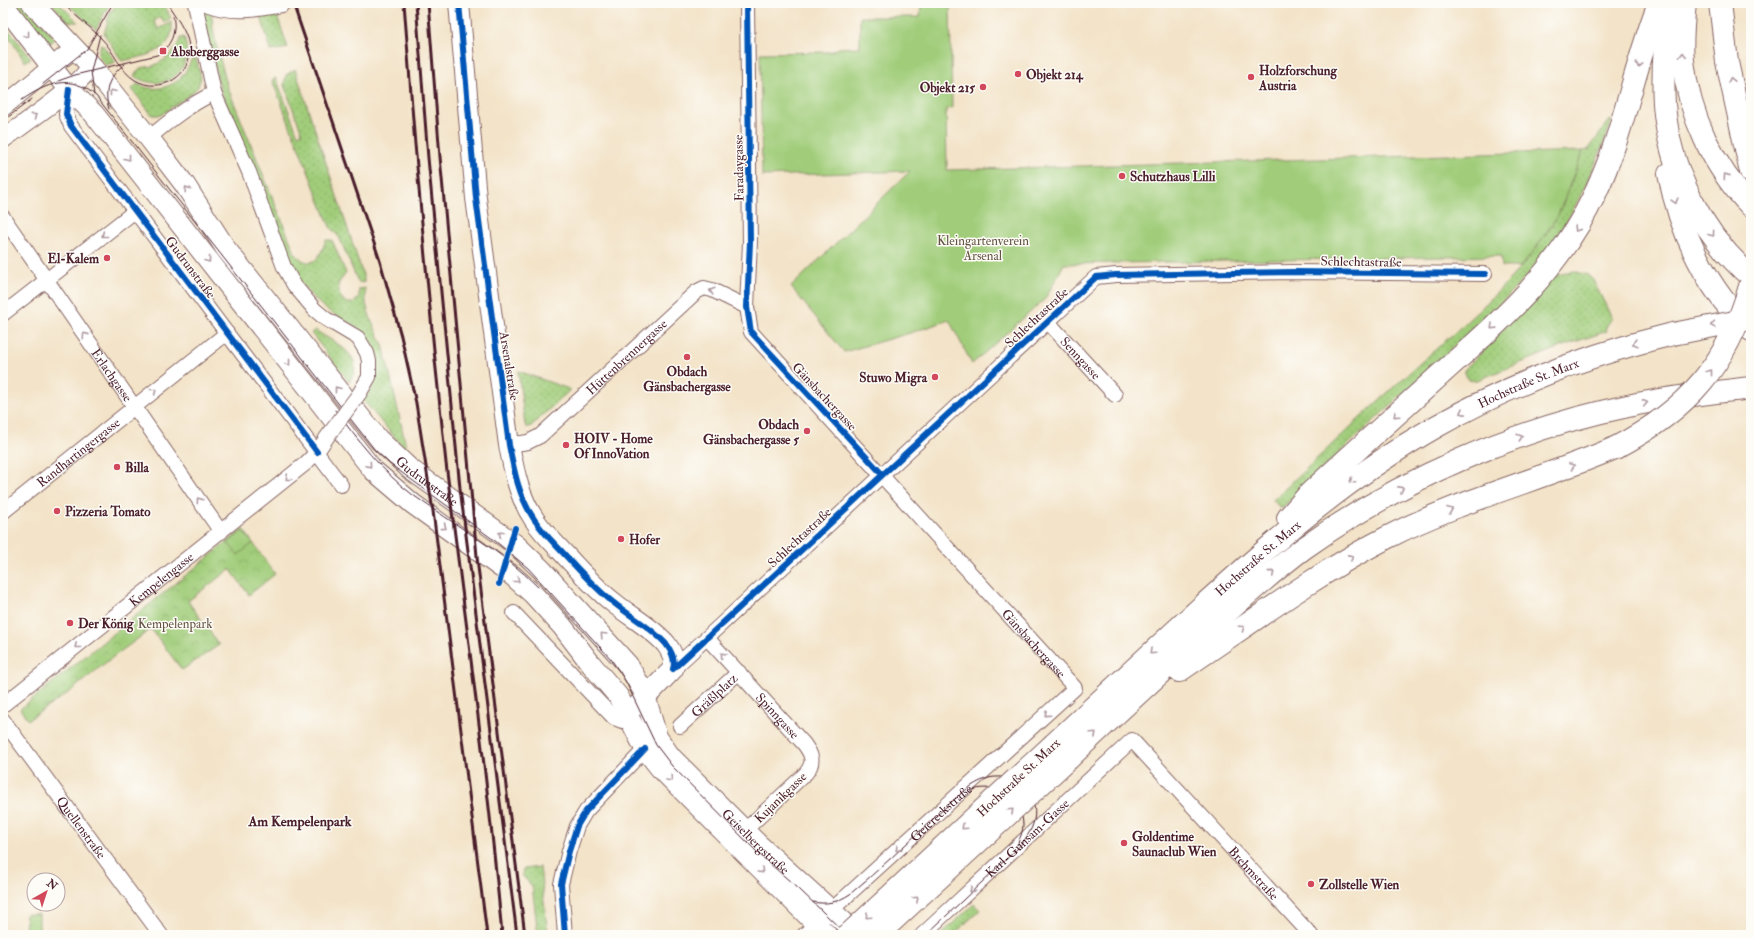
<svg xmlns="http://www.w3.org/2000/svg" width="1754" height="938" font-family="'IM FELL Double Pica',serif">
  <defs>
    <pattern id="grass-dots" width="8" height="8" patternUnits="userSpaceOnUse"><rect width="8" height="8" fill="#a1cd7a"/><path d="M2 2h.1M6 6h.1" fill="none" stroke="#8cb06a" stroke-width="1.8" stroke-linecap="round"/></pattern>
    <pattern id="park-crowns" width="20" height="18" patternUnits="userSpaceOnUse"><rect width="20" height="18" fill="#a1cd7a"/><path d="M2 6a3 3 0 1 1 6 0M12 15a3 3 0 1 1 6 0" fill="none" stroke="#8cb06a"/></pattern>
  </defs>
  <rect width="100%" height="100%" fill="#fdfcf7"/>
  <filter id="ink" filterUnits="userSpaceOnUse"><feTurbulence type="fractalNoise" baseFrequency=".025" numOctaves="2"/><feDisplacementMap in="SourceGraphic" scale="8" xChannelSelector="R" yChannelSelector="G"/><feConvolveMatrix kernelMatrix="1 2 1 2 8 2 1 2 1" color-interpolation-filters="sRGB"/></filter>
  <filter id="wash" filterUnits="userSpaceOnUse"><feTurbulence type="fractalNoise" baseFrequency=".012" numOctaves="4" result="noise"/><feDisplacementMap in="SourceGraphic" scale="16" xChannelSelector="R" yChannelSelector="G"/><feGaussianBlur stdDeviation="0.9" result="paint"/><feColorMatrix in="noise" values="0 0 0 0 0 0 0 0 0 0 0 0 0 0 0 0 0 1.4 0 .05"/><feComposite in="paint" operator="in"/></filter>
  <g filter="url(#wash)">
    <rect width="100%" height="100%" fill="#f3e3c8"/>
    <path fill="url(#grass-dots)" stroke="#767652" d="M14 3H24L55 39 47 46Z
      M51 3H59L78 22H68Z
      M66 3H110L96 29Z
      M117 3H164L171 19 164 23 161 17 154 21 159 29 172 22C175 53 144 56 122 61L104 34 110 13Z
      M211 3 213 29 216 44 228 88 295 253C312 273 320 257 326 240H332L346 273 338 284 340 296 346 303H353L359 298V289L365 288 366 304 371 320 383 345 407 450 395 438 363 400C368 393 373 387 375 379 381 360 372 338 356 327 345 320 333 315 322 306 308 294 298 279 289 263L220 88 201 9Z
      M257 3H273L288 48 271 51Z
      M9 30 31 58 25 62 6 32Z
      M184 37C196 71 163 95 134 76L140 68 153 66 164 60 174 51 181 38Z
      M101 43 115 61 114 63 105 65 98 56Z
      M196 58 201 77 198 87 192 93 161 115H152L132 89 137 84C160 95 183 84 191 60Z
      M295 69 364 278V283L358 282 339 237 330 227 272 80 276 78 298 135 302 133 284 85 286 75Z
      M1610 120 1612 121C1597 162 1580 202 1556 238 1524 286 1479 323 1437 362 1385 410 1332 459 1281 509L1273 500C1318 458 1362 415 1408 374 1461 326 1521 279 1557 216 1567 198 1575 170 1583 151L1588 150Z
      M1574 271 1588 275 1593 280 1612 318 1606 327 1607 331 1566 345 1475 381 1468 380 1464 370 1554 276Z
      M315 330C332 342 369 355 349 382L311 333Z
      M518 371 569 389V391L530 427H526L525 425Z
      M540 867 548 935H538L532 886 522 875 523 869Z
      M974 904 980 910 953 935H940Z"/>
    <path fill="url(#park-crowns)" stroke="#767652" d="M243 529 275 574 249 595 230 569 188 601 219 645 182 670 151 629 109 660 68 693 28 720 20 709Z
      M26 914H39V935H25Z"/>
    <path fill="#a1cd7a" stroke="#767652" d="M921 3H950L952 108 946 109 947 170 1583 151 1558 215 1536 248 1520 267H1502L1501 256 1064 264 1045 299 972 364 949 320 910 333 844 352 791 287 910 171 762 176 760 53 830 52 839 48 860 47V17H920Z
      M242 531 253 543 238 555 228 543Z"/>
  </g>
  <g filter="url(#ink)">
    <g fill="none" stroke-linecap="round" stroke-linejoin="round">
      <g stroke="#856462" stroke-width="16">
        <g id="minor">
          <path d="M195 3 214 93 249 172 284 267 294 285 315 310 326 319 358 338 367 353 369 361V377L359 394"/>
          <path id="s1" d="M747 3 750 242 747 307 751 332 1075 688 804 935"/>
          <path d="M69 89 66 114 71 126 341 485"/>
          <path d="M149 138C169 121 189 105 214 93"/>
          <path id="s2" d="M3 217 221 532"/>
          <path d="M3 314 135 211"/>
          <path id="s3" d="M1047 321 1115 395"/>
          <path id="s4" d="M509 445 528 442 540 436 696 292 704 288 712 290 747 307"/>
          <path id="s5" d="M3 512 227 333"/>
          <path d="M514 613 614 718 622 721 629 716"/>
          <path id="s6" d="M707 638 804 744C812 755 815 762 806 773L744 831"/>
          <path d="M673 669 1096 277 1116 275 1292 272 1485 274"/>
          <path id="s7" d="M3 705 305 464 317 452 327 437"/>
          <path id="s8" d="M3 720 161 935"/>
          <path id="s9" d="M680 726 739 672"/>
          <path d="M565 935 561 884 569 851 577 826 586 811 645 749"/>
          <path id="s10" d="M922 935 1132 740 1311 935"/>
        </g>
      </g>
      <g stroke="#856462" stroke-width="20">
        <path id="tertiary" d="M209 3C233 12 257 8 281 3
          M3 107 75 48
          M3 139C20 126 86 83 90 65"/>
      </g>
      <g stroke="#856462" stroke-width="22">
        <g id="secondary">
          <path id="s11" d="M32 3 93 68 149 138 185 185 226 249 378 439 410 469 516 545 542 570 628 665 644 692 657 737 670 756 760 846 858 935"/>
          <path d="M459 3 476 198 509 445C514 471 519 497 534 519 543 533 555 544 566 556 581 572 596 589 614 603 631 617 651 627 666 644 672 652 676 660 673 669L638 705"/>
          <path d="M3 4 68 88 94 114 373 470 413 504 513 576 533 594 562 626 591 664 618 696 645 749 660 768 827 935"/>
        </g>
      </g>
      <g stroke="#856462" stroke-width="24">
        <g id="motorway">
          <path d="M1669 3C1665 36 1662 70 1664 104 1669 170 1702 234 1751 277"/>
          <path d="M1685 3C1683 22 1681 42 1683 61 1689 115 1713 167 1751 206"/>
          <path d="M1720 3 1727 62 1751 172"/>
          <path d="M1669 174C1680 231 1707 291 1751 330"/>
          <path d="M1288 518 1310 493C1353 453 1397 414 1441 374 1503 319 1559 270 1595 194 1624 133 1634 66 1659 3"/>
          <path d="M1179 671C1248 625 1314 575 1388 537 1460 500 1540 480 1615 448"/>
          <path id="s12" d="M1054 744C1102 699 1150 654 1198 610 1273 542 1349 476 1437 426 1511 384 1590 354 1673 334"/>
          <path d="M1068 759C1110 719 1154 679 1197 639 1232 608 1266 576 1304 548 1400 480 1512 430 1628 406 1669 397 1710 393 1751 388"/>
        </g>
      </g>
      <use href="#minor" stroke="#fff" stroke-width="14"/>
      <use href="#tertiary" stroke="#fff" stroke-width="18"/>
      <use href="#secondary" stroke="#fff" stroke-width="20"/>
      <use href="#motorway" stroke="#fff" stroke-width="22"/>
      <g stroke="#4a1f2b" stroke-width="1">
        <path d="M63 3C74 16 89 25 101 38 114 51 120 71 135 80 160 95 194 76 189 46 187 31 175 16 167 3"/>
        <path d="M58 81 75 75 157 55C171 47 177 32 173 16"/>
        <path d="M43 84 87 49 113 3"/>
        <path d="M94 95 91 71 100 35"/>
        <path d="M22 100C47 83 71 73 96 96L375 450 390 464 494 540 528 568 611 659 626 682 656 745 672 766 760 855 800 890 847 935"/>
        <path d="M109 109C103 91 109 75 125 64"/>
        <path d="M3 121 32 99"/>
        <path d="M335 410C358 440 381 471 413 495 453 524 504 552 538 587"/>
        <path d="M970 791C994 781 1022 797 1023 824 1023 832 1020 838 1017 845"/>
        <path id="s13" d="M813 902C827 905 838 902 850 894 879 870 906 844 934 818 946 807 959 794 973 785 980 781 988 777 996 777 1020 775 1039 797 1034 820 1032 831 1024 841 1017 849L926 935"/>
      </g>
      <path stroke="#4a1f2b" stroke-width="3" d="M293 3 380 261 401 336 416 403 433 511 487 935
        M404 3C415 156 429 310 446 463 465 620 488 777 502 935
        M416 3 428 158 460 488 517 935
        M428 3 440 157 478 567 525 935"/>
      <g stroke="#856462" stroke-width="16" stroke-linecap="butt">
        <path id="minor-bridge" d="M327 437 359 394"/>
      </g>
      <g stroke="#856462" stroke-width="24" stroke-linecap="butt">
        <path id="motorway-bridge" d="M1673 334 1750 319
          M1615 448C1688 410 1729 363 1751 283
          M848 935 1054 744
          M877 935 1068 759"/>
      </g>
      <use href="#minor-bridge" stroke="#fff" stroke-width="14"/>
      <use href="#motorway-bridge" stroke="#fff" stroke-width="22"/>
      <g stroke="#fdfcf7" stroke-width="8">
        <path id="cycleway" d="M459 3 476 198 509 445C514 471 519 497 534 519 543 533 555 544 566 556 581 572 596 589 614 603 631 617 651 627 666 644 672 652 676 660 673 669
          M747 3 750 242 747 307 751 332 882 474
          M69 89 66 114 71 126 317 452
          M499 584 515 528
          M673 669 1096 277 1116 275 1292 272 1485 274
          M565 935 561 884 569 851 577 826 586 811 645 749"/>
      </g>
      <use href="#cycleway" stroke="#0057b8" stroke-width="6"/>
    </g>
    <defs><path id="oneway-chevron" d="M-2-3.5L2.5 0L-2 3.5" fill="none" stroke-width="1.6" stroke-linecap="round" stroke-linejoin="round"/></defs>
    <g stroke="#ae9aa0">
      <use href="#oneway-chevron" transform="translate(27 35) rotate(53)"/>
      <use href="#oneway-chevron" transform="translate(1683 55) rotate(-91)"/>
      <use href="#oneway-chevron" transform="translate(1639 65) rotate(105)"/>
      <use href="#oneway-chevron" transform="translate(1731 80) rotate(-102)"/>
      <use href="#oneway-chevron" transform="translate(112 92) rotate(-128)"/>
      <use href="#oneway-chevron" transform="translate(34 116) rotate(-36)"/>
      <use href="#oneway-chevron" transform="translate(128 158) rotate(52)"/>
      <use href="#oneway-chevron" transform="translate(1726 176) rotate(-125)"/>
      <use href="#oneway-chevron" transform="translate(187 189) rotate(-123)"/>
      <use href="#oneway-chevron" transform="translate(1675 201) rotate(74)"/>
      <use href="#oneway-chevron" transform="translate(1577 229) rotate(122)"/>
      <use href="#oneway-chevron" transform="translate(1712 234) rotate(54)"/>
      <use href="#oneway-chevron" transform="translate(104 235) rotate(142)"/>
      <use href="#oneway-chevron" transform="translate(208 260) rotate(52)"/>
      <use href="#oneway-chevron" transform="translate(712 291) rotate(-162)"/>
      <use href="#oneway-chevron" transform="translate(1713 325) rotate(170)"/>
      <use href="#oneway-chevron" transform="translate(1493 327) rotate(136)"/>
      <use href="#oneway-chevron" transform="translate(85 335) rotate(-125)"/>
      <use href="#oneway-chevron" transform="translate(1635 343) rotate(164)"/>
      <use href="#oneway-chevron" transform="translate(288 363) rotate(52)"/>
      <use href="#oneway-chevron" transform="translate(1710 372) rotate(-52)"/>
      <use href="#oneway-chevron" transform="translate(337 389) rotate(-128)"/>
      <use href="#oneway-chevron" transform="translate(154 391) rotate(-38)"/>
      <use href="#oneway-chevron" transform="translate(1645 403) rotate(-11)"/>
      <use href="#oneway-chevron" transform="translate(1462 412) rotate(152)"/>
      <use href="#oneway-chevron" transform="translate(1396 415) rotate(138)"/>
      <use href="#oneway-chevron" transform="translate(1520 437) rotate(-19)"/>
      <use href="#oneway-chevron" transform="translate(369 465) rotate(49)"/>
      <use href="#oneway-chevron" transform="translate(1572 466) rotate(-20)"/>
      <use href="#oneway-chevron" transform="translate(288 478) rotate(141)"/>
      <use href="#oneway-chevron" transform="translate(1352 481) rotate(145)"/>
      <use href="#oneway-chevron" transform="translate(1401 489) rotate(-27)"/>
      <use href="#oneway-chevron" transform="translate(199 500) rotate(-125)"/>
      <use href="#oneway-chevron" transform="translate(1450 510) rotate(-21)"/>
      <use href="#oneway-chevron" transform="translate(444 527) rotate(36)"/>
      <use href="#oneway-chevron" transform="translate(501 534) rotate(-144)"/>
      <use href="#oneway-chevron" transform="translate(1351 557) rotate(-28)"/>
      <use href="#oneway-chevron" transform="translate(1272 573) rotate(-40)"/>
      <use href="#oneway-chevron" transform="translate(517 580) rotate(39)"/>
      <use href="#oneway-chevron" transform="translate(1242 628) rotate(-35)"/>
      <use href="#oneway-chevron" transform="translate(603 635) rotate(-134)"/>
      <use href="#oneway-chevron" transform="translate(77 646) rotate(142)"/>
      <use href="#oneway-chevron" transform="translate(1152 652) rotate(137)"/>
      <use href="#oneway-chevron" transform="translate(723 655) rotate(-133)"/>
      <use href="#oneway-chevron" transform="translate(1047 714) rotate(138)"/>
      <use href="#oneway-chevron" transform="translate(1094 734) rotate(-43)"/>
      <use href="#oneway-chevron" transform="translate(670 779) rotate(47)"/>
      <use href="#oneway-chevron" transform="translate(1011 811) rotate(-43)"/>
      <use href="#oneway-chevron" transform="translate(964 827) rotate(137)"/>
      <use href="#oneway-chevron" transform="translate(898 849) rotate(138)"/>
      <use href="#oneway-chevron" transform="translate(761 871) rotate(45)"/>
      <use href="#oneway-chevron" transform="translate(972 890) rotate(138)"/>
      <use href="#oneway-chevron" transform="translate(916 899) rotate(-43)"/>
      <use href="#oneway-chevron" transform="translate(868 916) rotate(137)"/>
    </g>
  </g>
  <g fill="#d1495b" stroke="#fdfcf7" stroke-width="1.5">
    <rect x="159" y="47" width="8" height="8" rx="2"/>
    <circle cx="1018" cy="74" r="4"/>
    <circle cx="1251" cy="77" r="4"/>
    <circle cx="983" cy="87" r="4"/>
    <circle cx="1122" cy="176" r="4"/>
    <circle cx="107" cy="258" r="4"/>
    <circle cx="687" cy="357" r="4"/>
    <circle cx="935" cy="377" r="4"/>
    <circle cx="807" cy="431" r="4"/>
    <circle cx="566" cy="445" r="4"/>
    <circle cx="117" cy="467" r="4"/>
    <circle cx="57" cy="511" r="4"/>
    <circle cx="621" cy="539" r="4"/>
    <circle cx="70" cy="623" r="4"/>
    <circle cx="1124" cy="843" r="4"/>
    <circle cx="1311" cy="884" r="4"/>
  </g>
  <g text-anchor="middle" stroke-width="3" stroke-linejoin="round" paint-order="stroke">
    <g font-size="13" font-weight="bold" fill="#4a1f2b" stroke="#fdfcf7" text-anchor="start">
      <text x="171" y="56">Absberggasse</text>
      <text x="1259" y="75">Holzforschung<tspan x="1259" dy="15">Austria</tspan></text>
      <text x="1026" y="79">Objekt 214</text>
      <text x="975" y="92" text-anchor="end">Objekt 215</text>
      <text x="1130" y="181">Schutzhaus Lilli</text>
      <text x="99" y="263" text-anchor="end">El-Kalem</text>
      <text x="687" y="376" text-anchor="middle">Obdach<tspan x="687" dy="15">Gänsbachergasse</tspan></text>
      <text x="927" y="382" text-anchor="end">Stuwo Migra</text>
      <text x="799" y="429" text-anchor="end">Obdach<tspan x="799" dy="15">Gänsbachergasse 5</tspan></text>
      <text x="574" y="443">HOIV - Home<tspan x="574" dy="15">Of InnoVation</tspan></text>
      <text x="125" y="472">Billa</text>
      <text x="65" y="516">Pizzeria Tomato</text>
      <text x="629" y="544">Hofer</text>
      <text x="78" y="628">Der König</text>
      <text x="1132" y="841">Goldentime<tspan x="1132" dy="15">Saunaclub Wien</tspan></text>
      <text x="1319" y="889">Zollstelle Wien</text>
    </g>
    <g font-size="13" fill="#4a1f2b" stroke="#fdfcf7">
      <text transform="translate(738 168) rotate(-91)" y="5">Faradaygasse</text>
      <text transform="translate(1361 261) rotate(1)" y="5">Schlechtastraße</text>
      <text transform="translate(191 267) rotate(53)" y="5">Gudrunstraße</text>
      <text transform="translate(1036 317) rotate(-43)" y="5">Schlechtastraße</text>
      <text dy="5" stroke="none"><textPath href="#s4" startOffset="150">Hüttenbrennergasse</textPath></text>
      <text dy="5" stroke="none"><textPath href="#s3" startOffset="50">Senngasse</textPath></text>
      <text transform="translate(510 366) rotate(81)" y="5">Arsenalstraße</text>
      <text dy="5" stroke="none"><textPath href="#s2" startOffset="192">Erlachgasse</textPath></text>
      <text dy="5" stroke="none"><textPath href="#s12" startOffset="600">Hochstraße St. Marx</textPath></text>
      <text transform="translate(825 396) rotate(47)" y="5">Gänsbachergasse</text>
      <text dy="5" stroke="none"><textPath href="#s5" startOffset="96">Randhartingergasse</textPath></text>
      <text dy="5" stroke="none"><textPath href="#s11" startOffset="622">Gudrunstraße</textPath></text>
      <text transform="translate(799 537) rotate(-43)" y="5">Schlechtastraße</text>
      <text dy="5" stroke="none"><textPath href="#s12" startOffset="276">Hochstraße St. Marx</textPath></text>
      <text dy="5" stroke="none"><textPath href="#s7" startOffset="202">Kempelengasse</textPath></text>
      <text dy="5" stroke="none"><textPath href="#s1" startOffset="750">Gänsbachergasse</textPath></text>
      <text dy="5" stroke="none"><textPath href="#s9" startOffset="46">Gräßlplatz</textPath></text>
      <text dy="5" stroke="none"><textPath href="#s6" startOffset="105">Spinngasse</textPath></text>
      <text transform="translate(1018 777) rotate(-43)" y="5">Hochstraße St. Marx</text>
      <text transform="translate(780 797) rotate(-44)" y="5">Kujanikgasse</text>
      <text dy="5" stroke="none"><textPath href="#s13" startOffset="161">Geiereckstraße</textPath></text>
      <text dy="5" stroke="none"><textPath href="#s8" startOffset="133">Quellenstraße</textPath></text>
      <text dy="5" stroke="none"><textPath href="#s10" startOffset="143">Karl-Gunsam-Gasse</textPath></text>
      <text dy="5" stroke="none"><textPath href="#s11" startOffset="1118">Geiselbergstraße</textPath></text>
      <text dy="5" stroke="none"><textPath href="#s10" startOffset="467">Brehmstraße</textPath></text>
    </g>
    <g font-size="13" fill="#645343" stroke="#fdfcf7">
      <text x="983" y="245">Kleingartenverein<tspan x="983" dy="15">Arsenal</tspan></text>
      <text x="175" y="628">Kempelenpark</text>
    </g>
    <g font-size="14" font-weight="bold" fill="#4a1f2b" stroke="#fdfcf7">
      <text x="300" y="826">Am Kempelenpark</text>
    </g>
  </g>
  <rect width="1754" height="938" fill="none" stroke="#fdfcf7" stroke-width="16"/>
  <g transform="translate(46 892) rotate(39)"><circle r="19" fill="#fdfcf7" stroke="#b5a4a5"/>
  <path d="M0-3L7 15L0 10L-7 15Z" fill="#d1495b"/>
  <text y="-6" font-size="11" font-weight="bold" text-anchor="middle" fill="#4a1f2b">N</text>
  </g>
</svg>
